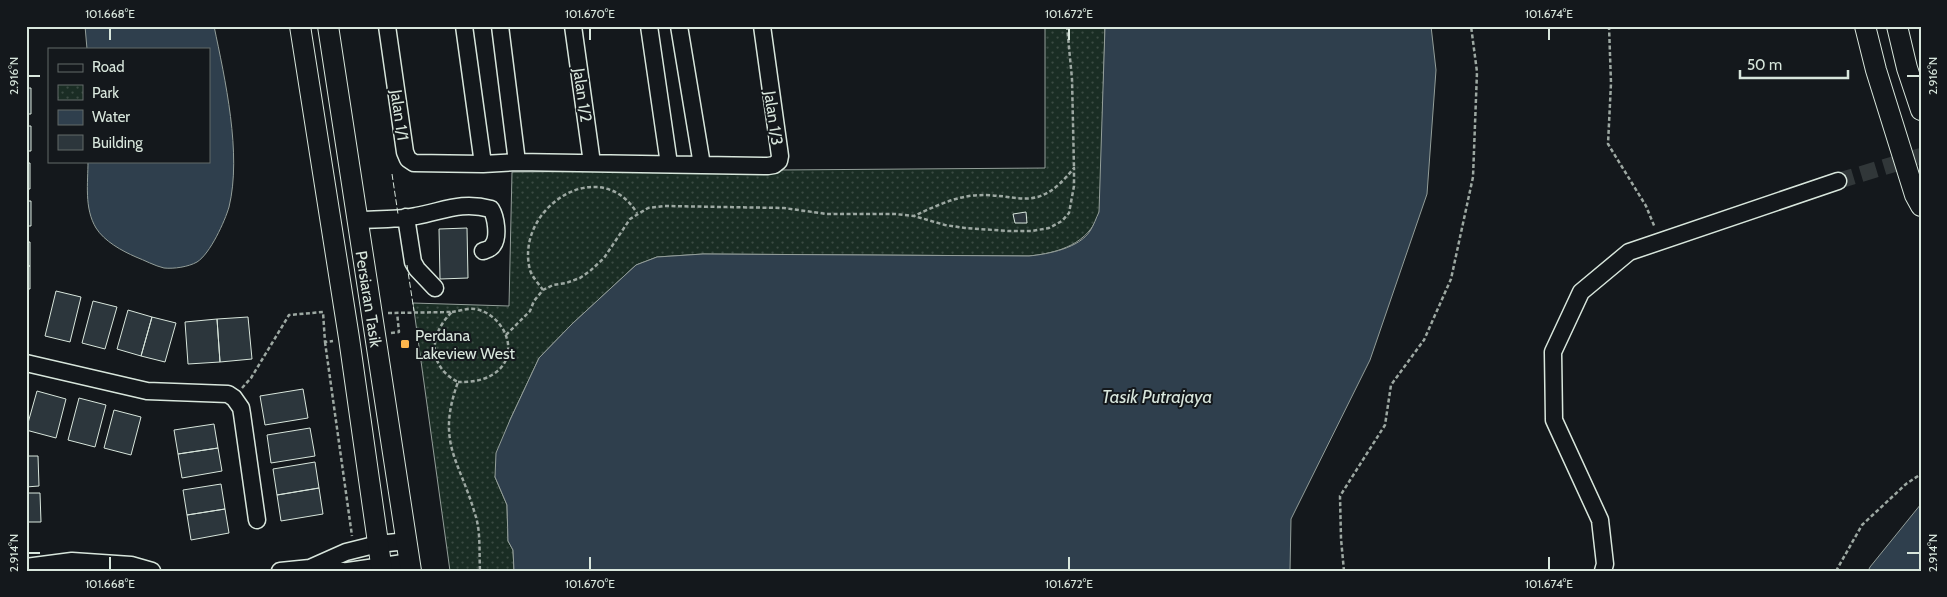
<svg xmlns="http://www.w3.org/2000/svg" width="1947" height="597" font-family="Cabin,sans-serif">
  <defs>
    <pattern id="park-dots" width="8" height="8" patternUnits="userSpaceOnUse" patternTransform="scale(1.25)"><rect width="8" height="8" fill="#1a2d24"/><path d="M2 2h.1M6 6h.1" fill="none" stroke="#3b4b43" stroke-width="1.8" stroke-linecap="round"/></pattern>
  </defs>
  <rect width="100%" height="100%" fill="#14181c"/>
  <path fill="url(#park-dots)" stroke="#939e99" d="M1045 26H1105L1101 189C1100 197 1101 206 1099 213 1089 244 1058 253 1029 256L703 254 657 257 636 265 572 324 539 358 510 420 495 477 507 505 508 541 513 550 514 571H450L413 303 509 306 512 172 1045 168Z"/>
  <path fill="#2f3f4d" stroke="#939e99" d="M85 26H214C225 79 242 154 229 207 225 221 210 254 197 262 188 267 174 269 164 268 155 266 144 260 136 257 122 251 104 241 96 228 84 208 88 183 88 161H209V49H87Z
    M1105 26H1431L1436 70 1427 194 1370 360 1291 519 1290 571H514L513 550 508 541 507 505 495 477 496 453 510 420 539 358 572 324 636 265 657 257 703 254 1029 256C1049 254 1079 248 1090 231 1094 225 1096 218 1099 212Z
    M1921 504V571H1868L1870 567Z"/>
  <path fill="#2c363c" stroke="#d8e6dc" d="M26 88H31V114H26Z
    M26 126H31V151H26Z
    M26 163H30V189H26Z
    M26 201H31V226H26Z
    M1026 212 1027 223H1015L1013 214Z
    M467 228 468 278 440 279 439 229Z
    M26 242H30V266H26Z
    M26 266H30V289H26Z
    M56 291 81 297 70 342 45 336Z
    M93 301 117 307 105 349 82 343Z
    M128 310 152 317 141 356 117 349Z
    M152 317 176 323 165 362 141 356Z
    M248 317 252 359 220 362 217 319Z
    M217 319 220 362 188 364 185 322Z
    M303 389 308 418 265 425 260 396Z
    M37 391 66 399 56 438 26 430Z
    M79 398 106 405 95 447 68 440Z
    M114 410 141 417 131 455 104 448Z
    M214 424 218 448 178 454 174 430Z
    M310 428 315 456 271 463 267 435Z
    M218 448 222 471 182 478 178 454Z
    M26 456H38L39 486 26 487Z
    M315 462 319 488 277 495 273 469Z
    M221 484 225 509 187 515 183 490Z
    M319 488 323 514 281 521 277 495Z
    M26 493H40L41 522H26Z
    M225 509 229 533 191 540 187 515Z"/>
  <g fill="none" stroke-linecap="round" stroke-linejoin="round">
    <path stroke="#313739" stroke-width="16" stroke-dasharray="16 8" stroke-linecap="butt" d="M1838 181 1921 156"/>
    <g stroke="#d8e6dc" stroke-width="19">
      <path id="minor" d="M387 26 405 152 408 159 414 163 483 164 517 162 768 166 774 165 779 161 780 156 762 26
        M464 26 483 164
        M500 26 517 162
        M573 26 592 163
        M649 26 669 164
        M679 26 702 165
        M406 217 413 262 417 269 435 288
        M358 220C376 219 397 220 416 216 444 211 461 201 491 209 496 217 499 237 493 245 491 249 486 250 483 251
        M26 363 147 391 228 394 234 398 241 408 242 414 257 520
        M26 567 72 561 131 565 152 571
        M310 568 346 552 378 544 407 541
        M280 571 310 568 343 571
        M348 571 410 562
        M1603 571 1605 564 1600 520 1554 420 1553 352 1581 292 1629 252 1838 181"/>
    </g>
    <g stroke="#d8e6dc" stroke-width="22">
      <path id="major" d="M300 26 349 338 382 571
        M328 26 411 571
        M1865 26 1876 70 1915 195 1921 206
        M1897 26 1907 68 1921 110"/>
    </g>
    <path stroke="#9da8a2" stroke-width="2.5" stroke-dasharray="4 2.5" stroke-linecap="butt" d="M1067 26 1072 79 1074 168
      M1609 26 1611 83 1608 144 1646 206 1655 228
      M543 290C539 284 532 277 530 270 514 209 599 152 637 213
      M452 312C459 311 467 308 475 309 504 314 522 354 495 373 484 381 471 382 458 382
      M388 313 452 312C429 334 427 366 458 382 436 443 459 459 475 514 481 531 479 553 480 571
      M391 333 399 332 397 312
      M506 335 530 311 534 301 543 290 553 285 566 283 580 278 590 271 604 258 630 219 648 208 664 206 784 208 827 214H895L914 216 945 225 965 228 1008 231H1032L1049 228 1062 221 1069 213 1074 186V168C1034 218 1019 190 969 196 950 199 931 208 914 216
      M325 342 352 536
      M242 388 251 378 289 315 323 312 325 342 333 341
      M1344 571 1341 539 1340 496 1385 425 1391 385 1424 340 1451 279 1473 177 1477 72 1471 26
      M1836 571 1862 525 1906 484 1921 474"/>
    <use href="#minor" stroke="#14181c" stroke-width="16"/>
    <use href="#major" stroke="#14181c" stroke-width="20"/>
    <path stroke="#d8e6dc" stroke-width="1" stroke-dasharray="6 2.5" stroke-linecap="butt" d="M392 174 398 214
      M407 265 414 311"/>
  </g>
  <path fill="none" stroke="#d8e6dc" stroke-width="2" d="M110 28V40M590 28V40M1069 28V40M1549 28V40M28 76H40M1907 76H1920M28 553H40M1907 553H1920M110 557V570M590 557V570M1069 557V570M1549 557V570"/>
  <rect fill="#ffb74d" stroke="#14181c" stroke-width="2" x="400" y="339" width="10" height="10" rx="2.5"/>
  <g text-anchor="middle" stroke-width="4" stroke-linejoin="round" paint-order="stroke">
    <g font-size="16" fill="#d8e6dc" stroke="#14181c">
      <text transform="translate(583 95) rotate(82)" y="6">Jalan 1/2</text>
      <text transform="translate(400 115) rotate(82)" y="6">Jalan 1/1</text>
      <text transform="translate(774 118) rotate(82)" y="6">Jalan 1/3</text>
      <text transform="translate(369 299) rotate(81)" y="6">Persiaran Tasik</text>
    </g>
    <g font-size="16" fill="#d8e6dc" stroke="#14181c" text-anchor="start">
      <text x="415" y="341">Perdana<tspan x="415" dy="18">Lakeview West</tspan></text>
    </g>
    <g font-size="18" font-style="italic" fill="#d8e6dc" stroke="#14181c">
      <text x="1157" y="403">Tasik Putrajaya</text>
    </g>
  </g>
  <rect width="1947" height="597" fill="none" stroke="#14181c" stroke-width="55"/>
  <rect x="48" y="48" width="162" height="115" fill="#14181c" stroke="#626a69"/>
  <rect x="58" y="64" width="25" height="8" fill="#14181c" stroke="#626a69"/>
  <text x="92" y="72" font-size="15" fill="#d8e6dc">Road</text>
  <rect x="58" y="85" width="25" height="15" fill="url(#park-dots)" stroke="#626a69"/>
  <text x="92" y="98" font-size="15" fill="#d8e6dc">Park</text>
  <rect x="58" y="110" width="25" height="15" fill="#2f3f4d" stroke="#626a69"/>
  <text x="92" y="122" font-size="15" fill="#d8e6dc">Water</text>
  <rect x="58" y="135" width="25" height="15" fill="#2c363c" stroke="#626a69"/>
  <text x="92" y="148" font-size="15" fill="#d8e6dc">Building</text>
  <path d="M1740 70v8h108v-8" fill="none" stroke="#d8e6dc" stroke-width="2.5"/>
  <text x="1747" y="70" font-size="15" fill="#d8e6dc" stroke="#14181c" stroke-width="4" paint-order="stroke">50 m</text>
  <rect x="28" y="28" width="1892" height="542" fill="none" stroke="#d8e6dc" stroke-width="2"/>
  <g font-size="12" text-anchor="middle" fill="#d8e6dc">
    <text x="110" y="18">101.668°E</text>
    <text x="590" y="18">101.670°E</text>
    <text x="1069" y="18">101.672°E</text>
    <text x="1549" y="18">101.674°E</text>
    <text transform="translate(14 76) rotate(-90)" y="4">2.916°N</text>
    <text transform="translate(1933 76) rotate(-90)" y="4">2.916°N</text>
    <text transform="translate(14 553) rotate(-90)" y="4">2.914°N</text>
    <text transform="translate(1933 553) rotate(-90)" y="4">2.914°N</text>
    <text x="110" y="588">101.668°E</text>
    <text x="590" y="588">101.670°E</text>
    <text x="1069" y="588">101.672°E</text>
    <text x="1549" y="588">101.674°E</text>
  </g>
</svg>
